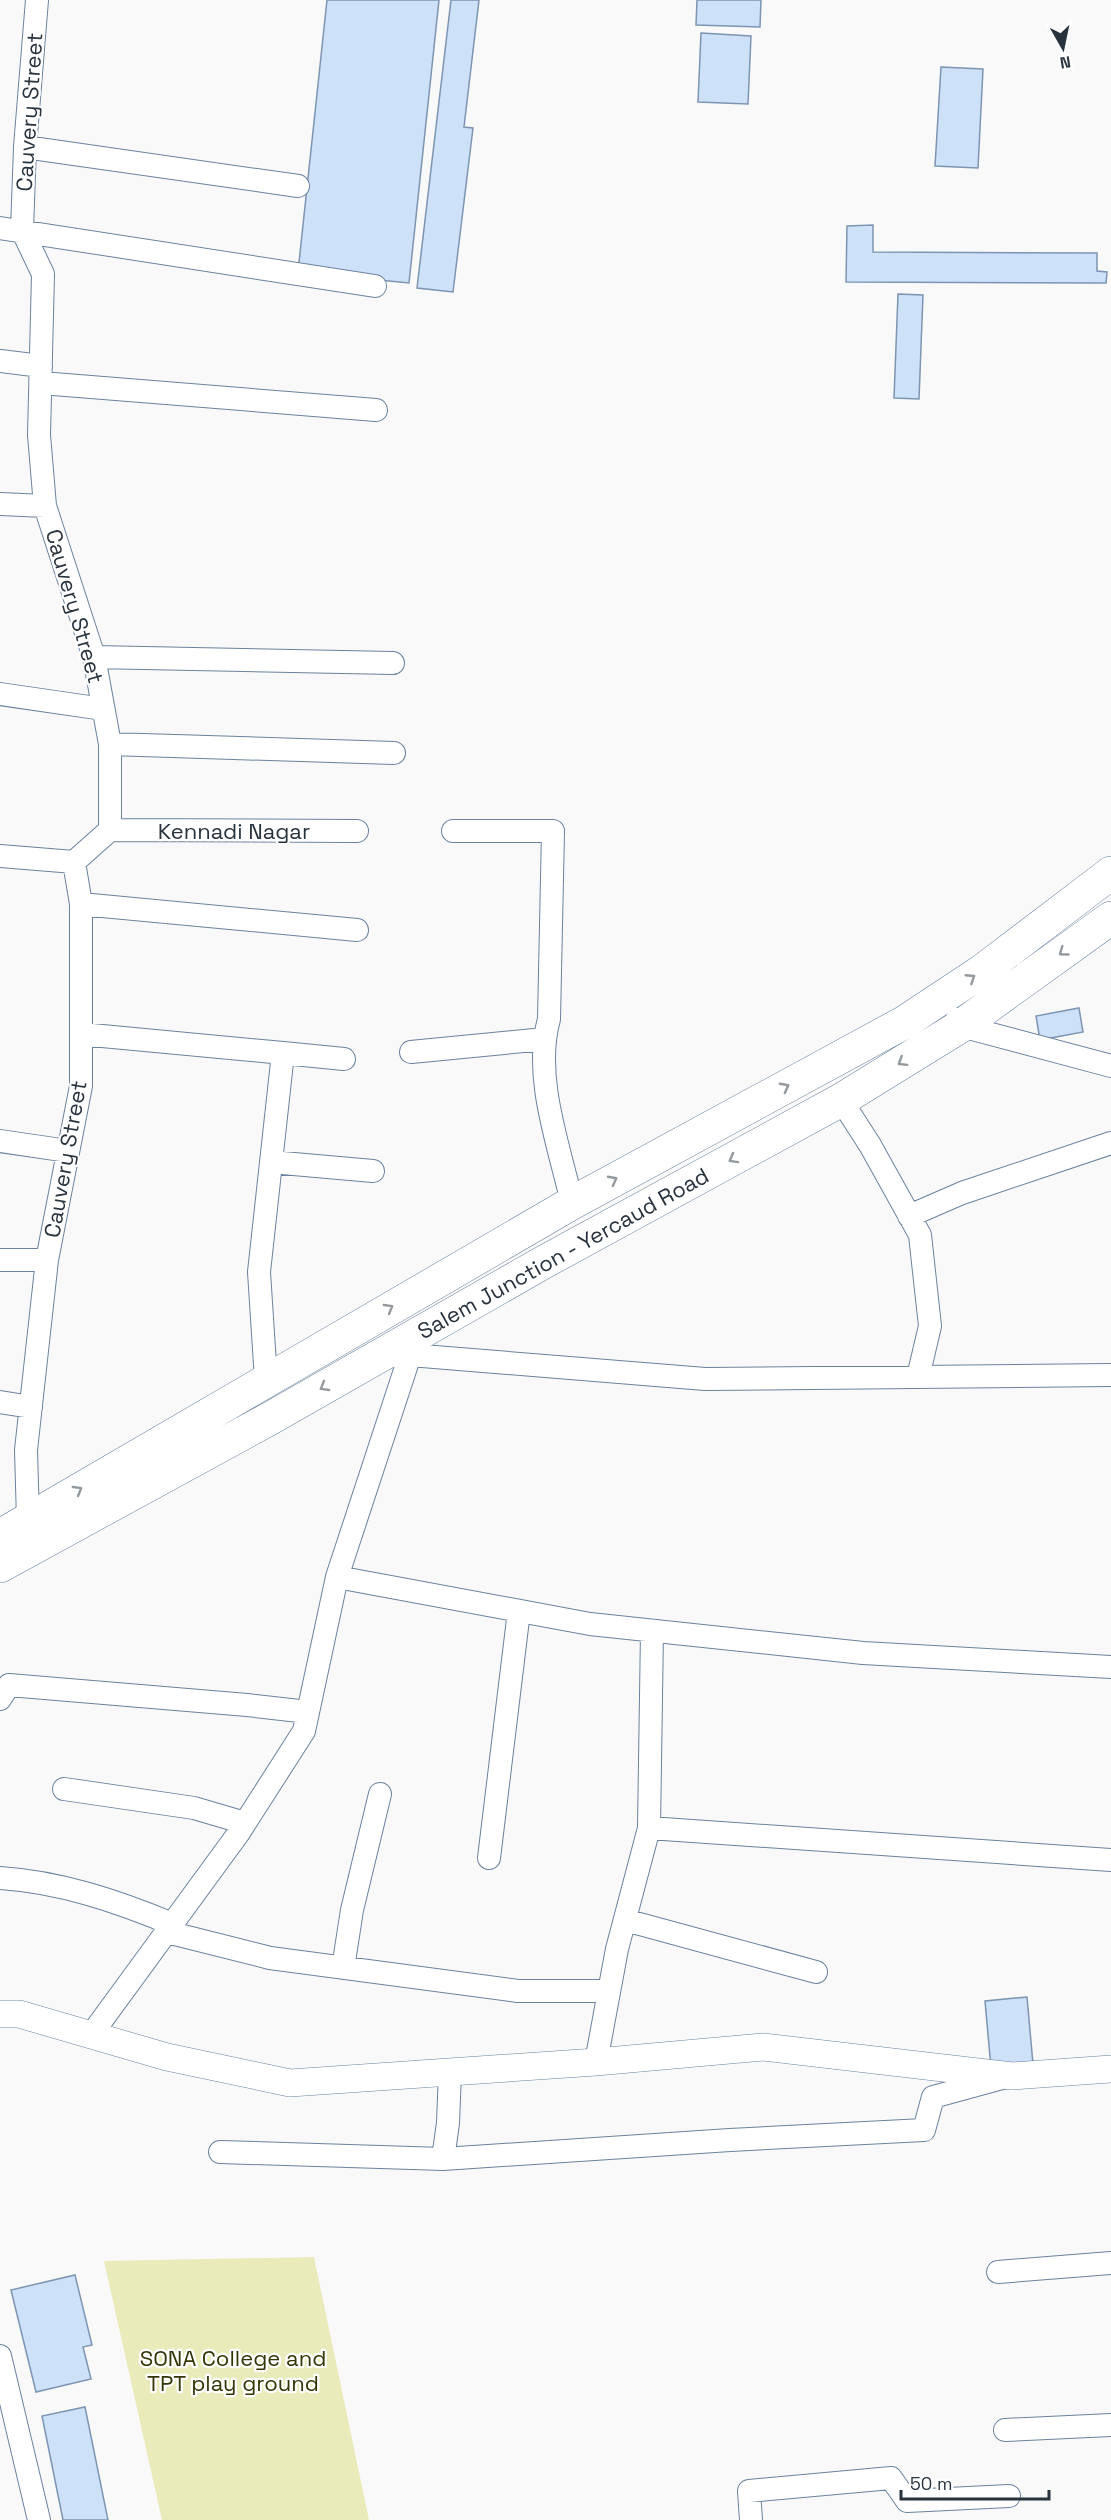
<svg xmlns="http://www.w3.org/2000/svg" width="1111" height="2520" font-family="'Space Grotesk',sans-serif">
  <rect width="100%" height="100%" fill="#f9f9f9"/>
  <path fill="#e9ebbb" d="M314 2257 369 2520H162L104 2261Z"/>
  <path fill="#cde1f9" stroke="#7d95b1" stroke-width="1.5" d="M327 0H439L409 283 298 272Z
    M451 0H479L464 127 473 128 453 292 417 288Z
    M697 0H761L760 27 696 25Z
    M701 33 751 36 748 104 698 102Z
    M941 67 983 69 978 168 935 166Z
    M873 225V252L1097 253V271L1107 272 1106 283 846 282 847 226Z
    M898 294 923 295 919 399 894 398Z
    M1079 1008 1083 1032 1040 1040 1036 1016Z
    M1027 1997 1033 2064 991 2068 985 2001Z
    M75 2275 92 2345 83 2347 91 2379 36 2392 11 2290Z
    M85 2407 108 2520H63L42 2416Z"/>
  <g fill="none" stroke-linecap="round" stroke-linejoin="round">
    <g stroke="#6b829d" stroke-width="24">
      <path id="minor" d="M25 147 298 186
        M0 228 375 286
        M0 361 41 366
        M41 383 376 410
        M0 504 45 506
        M94 657 393 663
        M0 694 103 709
        M110 744 394 753
        M110 830 357 831
        M453 831H553L549 1019C533 1077 559 1145 572 1203
        M0 856 74 862
        M81 904 357 930
        M957 1019 961 1026 1111 1066
        M81 1034 283 1053 259 1272 266 1380
        M411 1052 544 1039
        M283 1053 344 1059
        M841 1100 870 1145 920 1235 930 1326 918 1377
        M0 1141 68 1151
        M271 1162 373 1171
        M909 1216 962 1193 1111 1143
        M0 1260H47
        M410 1355 337 1577 590 1624 863 1653 1111 1667
        M397 1357 410 1355 705 1379 1111 1375
        M0 1402 31 1407
        M28 1520 26 1450 47 1260 81 1086V904L74 862 110 830V744L94 657 45 506 39 435 43 274 22 230 25 147 37 0
        M652 1631 649 1828 1111 1860
        M0 1699 9 1685 247 1705 308 1712
        M64 1789 194 1808 245 1823
        M489 1858 519 1611
        M0 1878C60 1882 117 1901 172 1924
        M625 1920 816 1972
        M167 1932 270 1958 518 1991H609
        M343 1968 352 1910 380 1794
        M91 2035 238 1834 304 1731 337 1577
        M596 2062 617 1949 649 1828
        M220 2152 443 2159 730 2140 924 2130 933 2097 1006 2077
        M443 2159 448 2123 450 2072
        M998 2272 1111 2263
        M0 2356 39 2520
        M1005 2430 1111 2425
        M751 2520 749 2491 891 2478 907 2501 1009 2496"/>
    </g>
    <g stroke="#6b829d" stroke-width="28">
      <path id="tertiary" d="M0 2014H19L167 2057 290 2083 596 2062 763 2047 1012 2076 1111 2069"/>
    </g>
    <g stroke="#6b829d" stroke-width="34">
      <path id="primary" d="M0 1536 572 1203 905 1022 982 971 1111 873
        M0 1566 269 1419 544 1262 841 1100 961 1026 1111 918"/>
    </g>
    <use href="#minor" stroke="#fff" stroke-width="22"/>
    <use href="#tertiary" stroke="#fff" stroke-width="27"/>
    <use href="#primary" stroke="#fff" stroke-width="33"/>
  </g>
  <defs><path id="oneway-chevron" d="M-2-3.5L2.5 0L-2 3.5" fill="none" stroke-width="1.6" stroke-linecap="round" stroke-linejoin="round" transform="scale(1.5)"/></defs>
  <g stroke="#94999e">
    <use href="#oneway-chevron" transform="translate(1063 952) rotate(144)"/>
    <use href="#oneway-chevron" transform="translate(971 978) rotate(-33)"/>
    <use href="#oneway-chevron" transform="translate(902 1062) rotate(148)"/>
    <use href="#oneway-chevron" transform="translate(785 1087) rotate(-28)"/>
    <use href="#oneway-chevron" transform="translate(733 1159) rotate(151)"/>
    <use href="#oneway-chevron" transform="translate(613 1180) rotate(-28)"/>
    <use href="#oneway-chevron" transform="translate(389 1308) rotate(-30)"/>
    <use href="#oneway-chevron" transform="translate(324 1387) rotate(150)"/>
    <use href="#oneway-chevron" transform="translate(78 1490) rotate(-30)"/>
  </g>
  <g text-anchor="middle" stroke-width="4.5" stroke-linejoin="round" paint-order="stroke">
    <g font-size="22" fill="#29333e" stroke="#fff">
      <text transform="translate(29 112) rotate(-86)" y="8">Cauvery Street</text>
      <text transform="translate(75 606) rotate(74)" y="8">Cauvery Street</text>
      <text x="234" y="839">Kennadi Nagar</text>
      <text transform="translate(65 1159) rotate(-80)" y="8">Cauvery Street</text>
      <text transform="translate(563 1253) rotate(-29)" y="8">Salem Junction - Yercaud Road</text>
    </g>
    <g font-size="22" fill="#343404" stroke="#fff">
      <text x="233" y="2366">SONA College and<tspan x="233" dy="25">TPT play ground</tspan></text>
    </g>
  </g>
  <g transform="translate(1063 48) rotate(171)" stroke="#ffffff" stroke-width="4.5" paint-order="stroke">
  <path d="M0-4.5L10 22L0 15L-10 22Z" fill="#29333e"/>
  <text y="-9" font-size="16" font-weight="bold" text-anchor="middle" fill="#29333e">N</text>
  </g>
  <path d="M901 2490v9h148v-9" fill="none" stroke="#29333e" stroke-width="3"/>
  <text x="910" y="2490" font-size="18" fill="#29333e" stroke="#ffffff" stroke-width="4.5" paint-order="stroke">50 m</text>
</svg>
